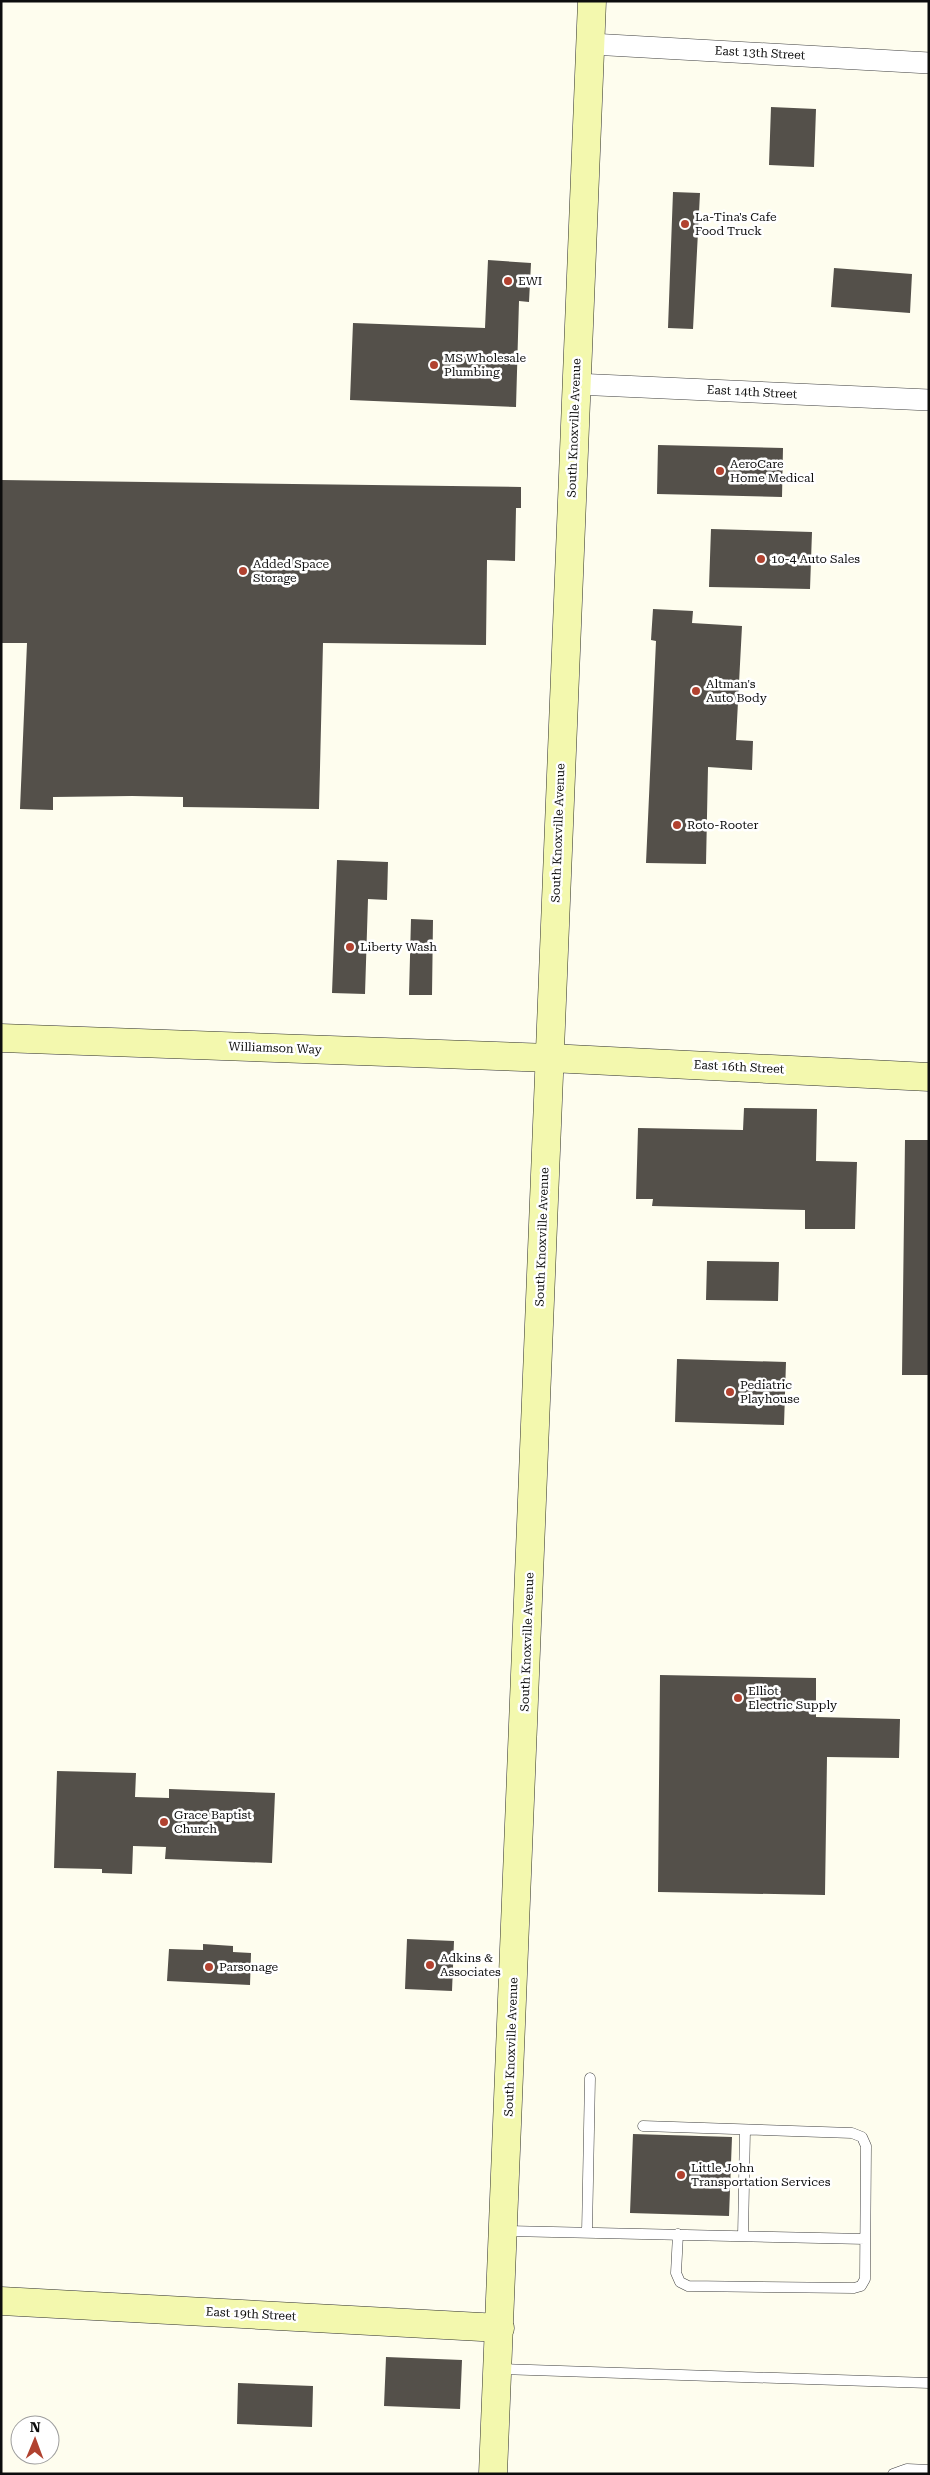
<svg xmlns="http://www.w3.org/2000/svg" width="930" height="2475" font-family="'Roboto Serif',serif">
  <rect width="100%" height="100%" fill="#fefdee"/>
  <path fill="#54504a" d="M771 107 816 109 814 167 769 165Z
    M673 192 700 193 693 329 668 328Z
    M488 260 531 263 529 302 519 301 516 407 350 400 353 323 485 328Z
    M834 268 912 274 910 313 831 307Z
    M658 445 783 448 782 497 657 494Z
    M1 480 521 487V508H516L515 561 487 560 486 645 323 643 319 809 183 807V797L132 796 53 797V810L20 809 27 643H1Z
    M711 529 812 532 810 589 709 587Z
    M653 609 693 611 692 623 742 626 736 740 753 741 752 770 708 767 706 864 646 863 656 641 651 640Z
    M337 860 388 862 387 900 368 899 365 994 332 993Z
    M411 919 433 920 432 995H409Z
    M744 1108 817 1109 816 1161 857 1162 855 1229H805V1210L652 1206 653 1199H636L638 1128 743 1130Z
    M905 1140H929V1375H902Z
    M707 1261 779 1262 778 1301 706 1300Z
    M677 1359 786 1362 784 1425 675 1422Z
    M660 1675 816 1678V1717L900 1719 899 1758 827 1757 825 1895 658 1892Z
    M57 1771 136 1773 135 1797 169 1798V1789L275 1793 272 1863 165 1859 166 1847 133 1846 132 1874 102 1873V1869L54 1868Z
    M407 1939 454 1941 452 1991 405 1989Z
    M203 1944 233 1946V1952L251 1953 250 1985 167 1981 169 1949 203 1950Z
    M633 2134 732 2137 729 2216 630 2213Z
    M386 2357 462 2360 460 2409 384 2406Z
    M238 2383 313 2386 312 2427 237 2424Z"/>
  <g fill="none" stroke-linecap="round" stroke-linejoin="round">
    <g stroke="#404040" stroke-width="11">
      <path id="lane" d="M643 2126 852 2133 862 2137 866 2146 865 2279 861 2286 854 2288 688 2286 680 2282 676 2273 678 2234
        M505 2231 865 2239
        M587 2232 590 2078
        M743 2236 745 2130
        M499 2369 929 2383
        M893 2474 907 2469 929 2470"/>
    </g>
    <g stroke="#404040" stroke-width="22">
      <path id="street" d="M591 44 929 63
        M575 384 929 400"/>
    </g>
    <g stroke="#2f2f2f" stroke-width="29">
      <path id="secondary" d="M1 1038 550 1058 929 1077
        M1 2301 500 2328
        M493 2474 592 1"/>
    </g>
    <use href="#lane" stroke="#fff" stroke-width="10"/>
    <use href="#street" stroke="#fff" stroke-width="21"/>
    <use href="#secondary" stroke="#f3f8ae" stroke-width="28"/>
  </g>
  <g fill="#b14230" stroke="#fff" stroke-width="2">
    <circle cx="685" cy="224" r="5"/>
    <circle cx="508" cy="281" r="5"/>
    <circle cx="434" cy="365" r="5"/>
    <circle cx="720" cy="471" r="5"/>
    <circle cx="761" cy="559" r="5"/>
    <circle cx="243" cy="571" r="5"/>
    <circle cx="696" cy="691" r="5"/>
    <circle cx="677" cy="825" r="5"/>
    <circle cx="350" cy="947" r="5"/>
    <circle cx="730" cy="1392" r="5"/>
    <circle cx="738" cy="1698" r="5"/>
    <circle cx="164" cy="1822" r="5"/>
    <circle cx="430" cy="1965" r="5"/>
    <circle cx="209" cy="1967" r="5"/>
    <circle cx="681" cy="2175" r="5"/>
  </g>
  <g text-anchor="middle" stroke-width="5" stroke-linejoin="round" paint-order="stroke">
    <g font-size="12" fill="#0d0d0d" stroke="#fff">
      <text transform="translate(760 53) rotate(3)" y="4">East 13th Street</text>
      <text transform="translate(752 392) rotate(3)" y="4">East 14th Street</text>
      <text transform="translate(574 428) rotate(-88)" y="4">South Knoxville Avenue</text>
      <text transform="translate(558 833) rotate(-88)" y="4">South Knoxville Avenue</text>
      <text transform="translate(275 1048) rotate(2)" y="4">Williamson Way</text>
      <text transform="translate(739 1067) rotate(3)" y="4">East 16th Street</text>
      <text transform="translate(542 1237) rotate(-88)" y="4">South Knoxville Avenue</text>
      <text transform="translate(527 1642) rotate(-88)" y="4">South Knoxville Avenue</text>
      <text transform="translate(511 2047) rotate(-88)" y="4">South Knoxville Avenue</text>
      <text transform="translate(251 2314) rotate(3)" y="4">East 19th Street</text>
    </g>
    <g font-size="12" fill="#0d0d0d" stroke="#fff" text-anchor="start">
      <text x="695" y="221">La-Tina's Cafe<tspan x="695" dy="14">Food Truck</tspan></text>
      <text x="518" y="285">EWI</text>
      <text x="444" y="362">MS Wholesale<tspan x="444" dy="14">Plumbing</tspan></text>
      <text x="730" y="468">AeroCare<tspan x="730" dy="14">Home Medical</tspan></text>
      <text x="771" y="563">10-4 Auto Sales</text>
      <text x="253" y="568">Added Space<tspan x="253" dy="14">Storage</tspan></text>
      <text x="706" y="688">Altman's<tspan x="706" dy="14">Auto Body</tspan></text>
      <text x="687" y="829">Roto-Rooter</text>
      <text x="360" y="951">Liberty Wash</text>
      <text x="740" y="1389">Pediatric<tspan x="740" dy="14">Playhouse</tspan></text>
      <text x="748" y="1695">Elliot<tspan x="748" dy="14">Electric Supply</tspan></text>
      <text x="174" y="1819">Grace Baptist<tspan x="174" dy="14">Church</tspan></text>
      <text x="440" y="1962">Adkins &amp;<tspan x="440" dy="14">Associates</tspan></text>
      <text x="219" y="1971">Parsonage</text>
      <text x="691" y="2172">Little John<tspan x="691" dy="14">Transportation Services</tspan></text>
    </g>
  </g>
  <rect width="930" height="2475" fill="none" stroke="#0d0d0d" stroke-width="5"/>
  <g transform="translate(35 2440) rotate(1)"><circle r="24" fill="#ffffff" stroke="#9e9e9e"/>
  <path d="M0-4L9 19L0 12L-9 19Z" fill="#b14230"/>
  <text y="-8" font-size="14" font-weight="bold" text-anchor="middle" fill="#0d0d0d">N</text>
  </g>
</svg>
